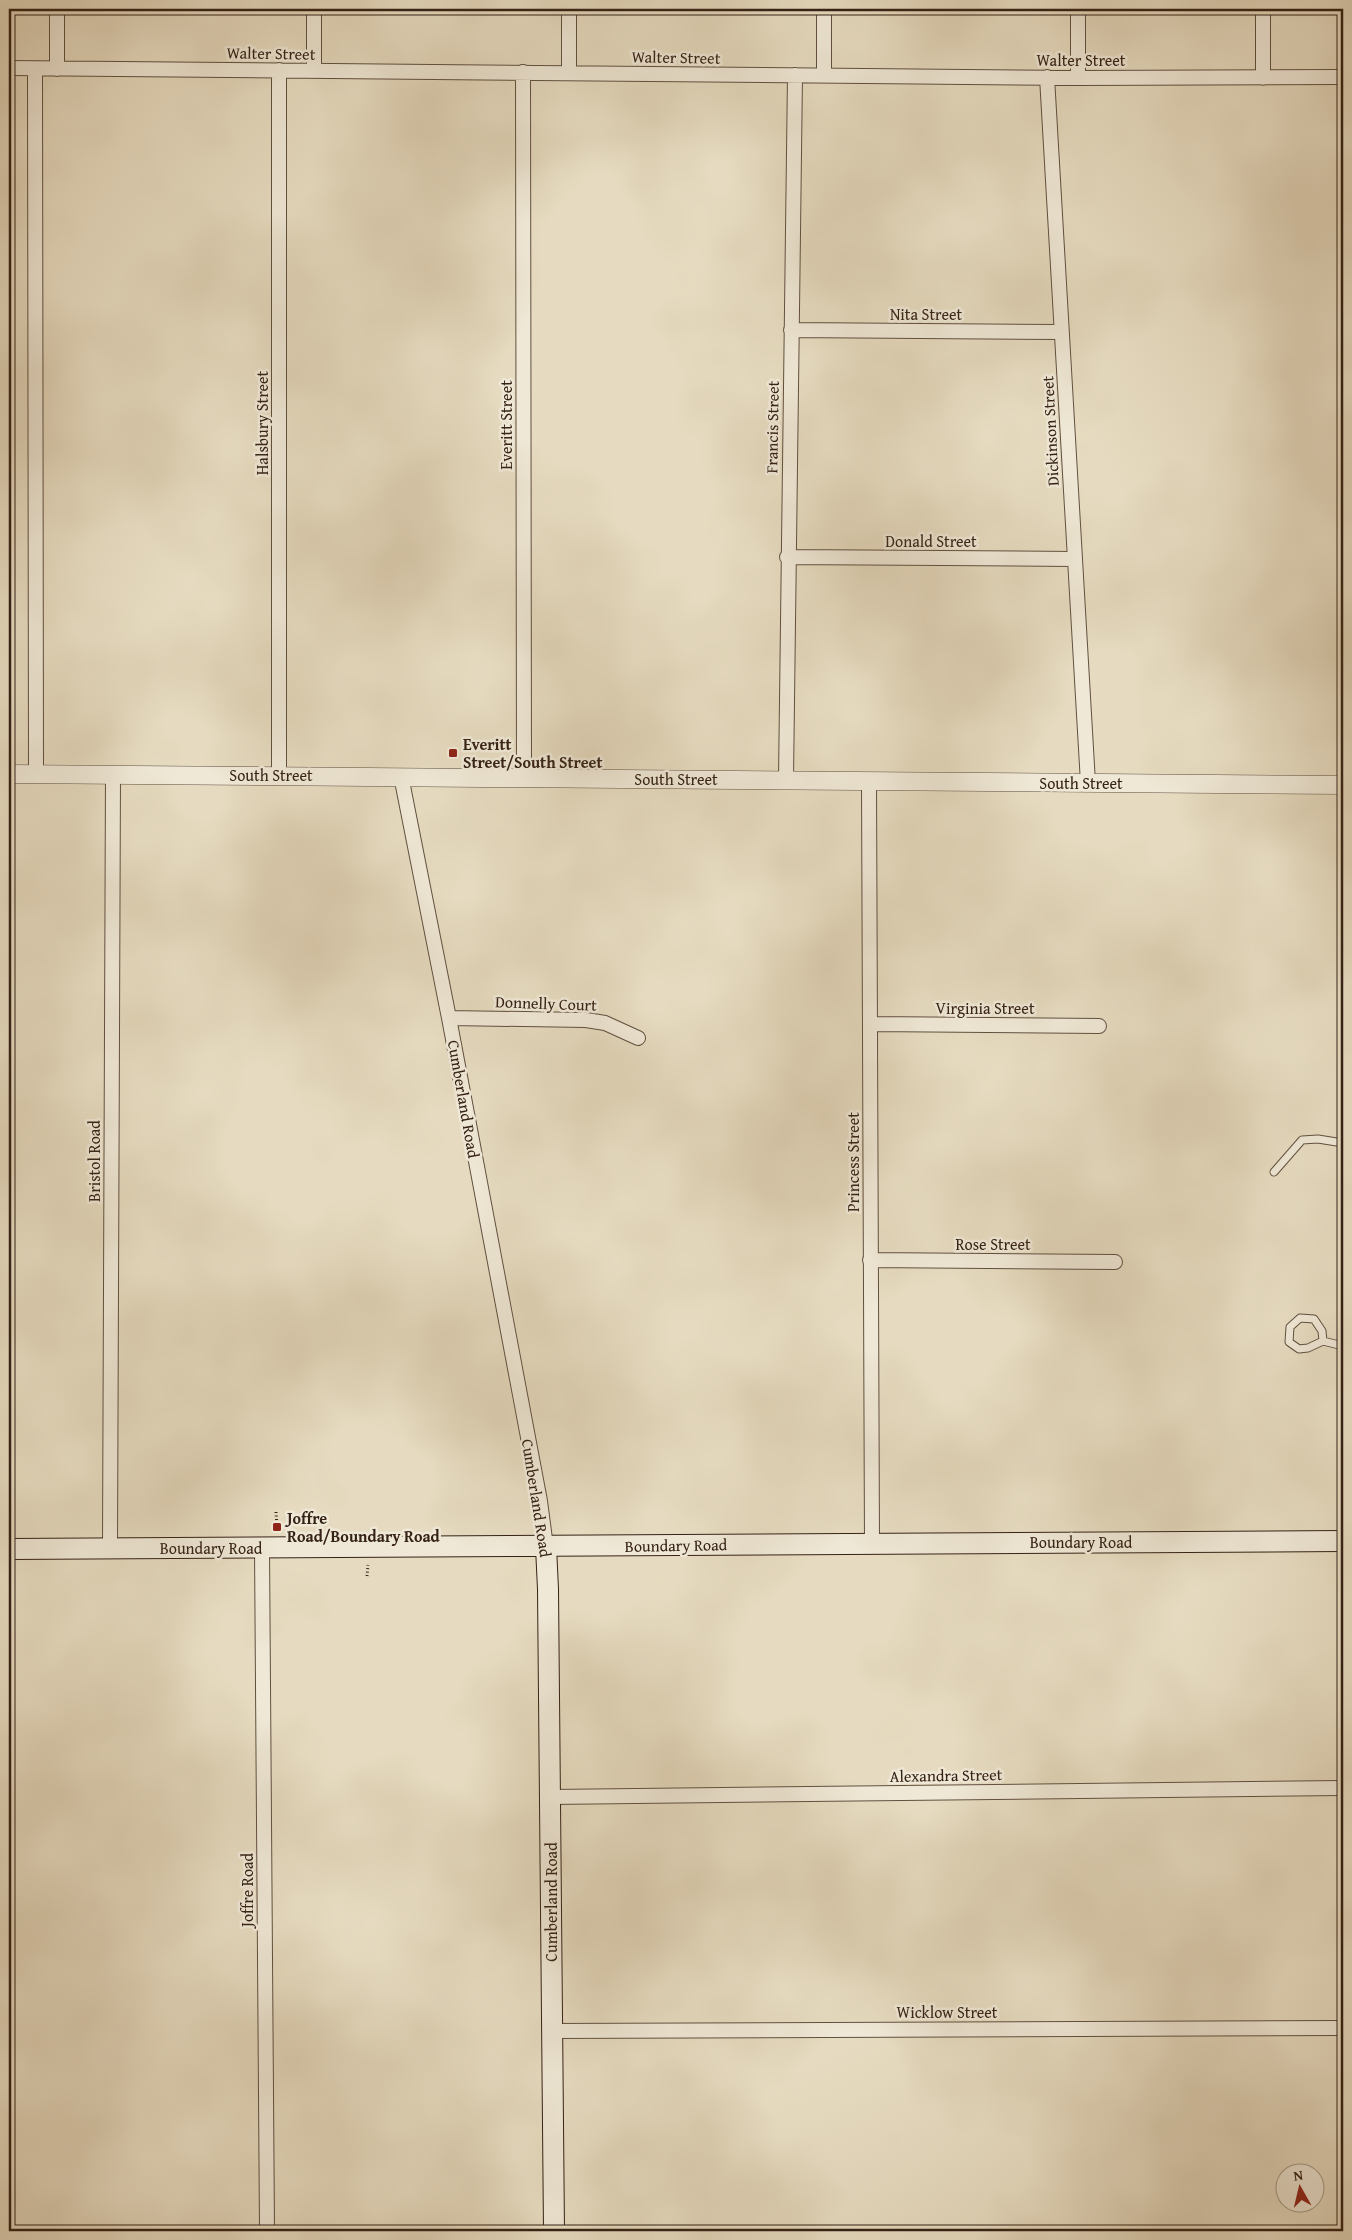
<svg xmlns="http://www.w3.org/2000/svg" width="1352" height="2240" font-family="'Gentium Book Plus',serif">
  <rect width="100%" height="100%" fill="#e6dbc0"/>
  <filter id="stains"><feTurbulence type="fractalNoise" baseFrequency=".004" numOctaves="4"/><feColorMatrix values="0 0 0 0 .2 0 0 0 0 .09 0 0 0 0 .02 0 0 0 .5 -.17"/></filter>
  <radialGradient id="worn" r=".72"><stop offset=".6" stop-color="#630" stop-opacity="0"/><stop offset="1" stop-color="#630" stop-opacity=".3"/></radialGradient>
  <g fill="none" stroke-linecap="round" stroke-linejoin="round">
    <g stroke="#615040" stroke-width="9">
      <path id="service" d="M1274 1172 1302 1140 1318 1139 1343 1143
        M1323 1341 1322 1331 1314 1319 1300 1318 1290 1327 1289 1342 1299 1349 1308 1348 1323 1341 1343 1346"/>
    </g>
    <g stroke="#615040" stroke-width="16">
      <path id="minor" d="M314 9V71
        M569 9V73
        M824 9V75
        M1078 9V78
        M1263 9V78
        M9 68 1078 78 1343 77
        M35 69 36 773
        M57 69V9
        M523 72 524 777
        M1047 77 1088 783
        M791 330 1062 332
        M787 557 1075 559
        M279 775V70
        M401 776 449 1018 540 1501 546 1547
        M786 779 795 75
        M869 782 872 1543
        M449 1018 586 1020 605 1023 638 1038
        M871 1024 1099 1026
        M870 1260 1115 1262
        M110 1548 113 774
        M262 1548 267 2231
        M550 1797 1343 1788
        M552 2031 1343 2028"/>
    </g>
    <g stroke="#615040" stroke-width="19">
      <path id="tertiary" d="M9 774 1343 785"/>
    </g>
    <g stroke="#352216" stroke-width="22">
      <path id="secondary" d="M546 1547 548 1589 554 2231
        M9 1549 1343 1541"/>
    </g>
    <path stroke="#352216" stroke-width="3" stroke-dasharray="1 2.5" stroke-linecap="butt" d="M276 1512 277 1527
      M367 1576 368 1565"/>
    <use href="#service" stroke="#efe8d6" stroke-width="7"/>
    <use href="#minor" stroke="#efe8d6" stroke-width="14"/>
    <use href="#tertiary" stroke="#efe8d6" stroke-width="18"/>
    <use href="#secondary" stroke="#efe8d6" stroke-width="20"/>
  </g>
  <g fill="#8f2418" stroke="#efe8d6" stroke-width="2">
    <rect x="448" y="748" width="10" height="10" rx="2.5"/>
    <rect x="272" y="1522" width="10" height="10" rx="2.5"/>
  </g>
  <g text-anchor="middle" stroke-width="5" stroke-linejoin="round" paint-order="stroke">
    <g font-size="16" fill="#352216" stroke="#efe8d6">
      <text transform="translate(271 53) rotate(1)" y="6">Walter Street</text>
      <text transform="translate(676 57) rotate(1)" y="6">Walter Street</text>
      <text x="1081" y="66">Walter Street</text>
      <text x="926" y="320">Nita Street</text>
      <text transform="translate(262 423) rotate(-90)" y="6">Halsbury Street</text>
      <text transform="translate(506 425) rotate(-90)" y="6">Everitt Street</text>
      <text transform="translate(772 427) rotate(-89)" y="6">Francis Street</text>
      <text transform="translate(1050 431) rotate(-93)" y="6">Dickinson Street</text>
      <text x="931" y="547">Donald Street</text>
      <text x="271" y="781">South Street</text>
      <text x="676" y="785">South Street</text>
      <text x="1081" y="789">South Street</text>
      <text transform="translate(546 1003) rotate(2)" y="6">Donnelly Court</text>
      <text x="985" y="1014">Virginia Street</text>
      <text transform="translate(464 1099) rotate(80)" y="6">Cumberland Road</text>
      <text transform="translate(94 1161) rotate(-90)" y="6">Bristol Road</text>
      <text transform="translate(853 1162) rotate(-90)" y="6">Princess Street</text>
      <text x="993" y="1250">Rose Street</text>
      <text transform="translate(537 1498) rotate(81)" y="6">Cumberland Road</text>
      <text x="1081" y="1548">Boundary Road</text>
      <text transform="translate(676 1545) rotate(-1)" y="6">Boundary Road</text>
      <text x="211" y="1554">Boundary Road</text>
      <text transform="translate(946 1775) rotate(-1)" y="6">Alexandra Street</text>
      <text transform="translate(247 1890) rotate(-90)" y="6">Joffre Road</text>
      <text transform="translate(551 1902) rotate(-90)" y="6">Cumberland Road</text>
      <text x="947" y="2018">Wicklow Street</text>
    </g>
    <g font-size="16" font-weight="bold" fill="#352216" stroke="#efe8d6" text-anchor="start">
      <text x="463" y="750">Everitt<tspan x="463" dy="18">Street/South Street</tspan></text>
      <text x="287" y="1524">Joffre<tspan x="287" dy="18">Road/Boundary Road</tspan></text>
    </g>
  </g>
  <rect width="1352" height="2240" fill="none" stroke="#e6dbc0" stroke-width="30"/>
  <rect x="10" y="10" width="1332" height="2220" fill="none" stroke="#352216" stroke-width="2.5"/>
  <rect x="15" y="15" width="1322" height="2210" fill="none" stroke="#352216"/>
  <g transform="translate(1300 2188) rotate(352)"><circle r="24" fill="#efe8d6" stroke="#a59989"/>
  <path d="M0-4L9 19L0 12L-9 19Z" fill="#8f2418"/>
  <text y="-8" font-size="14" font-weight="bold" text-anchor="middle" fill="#352216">N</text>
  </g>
  <rect width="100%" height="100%" filter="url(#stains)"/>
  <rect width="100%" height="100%" fill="url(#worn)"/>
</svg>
